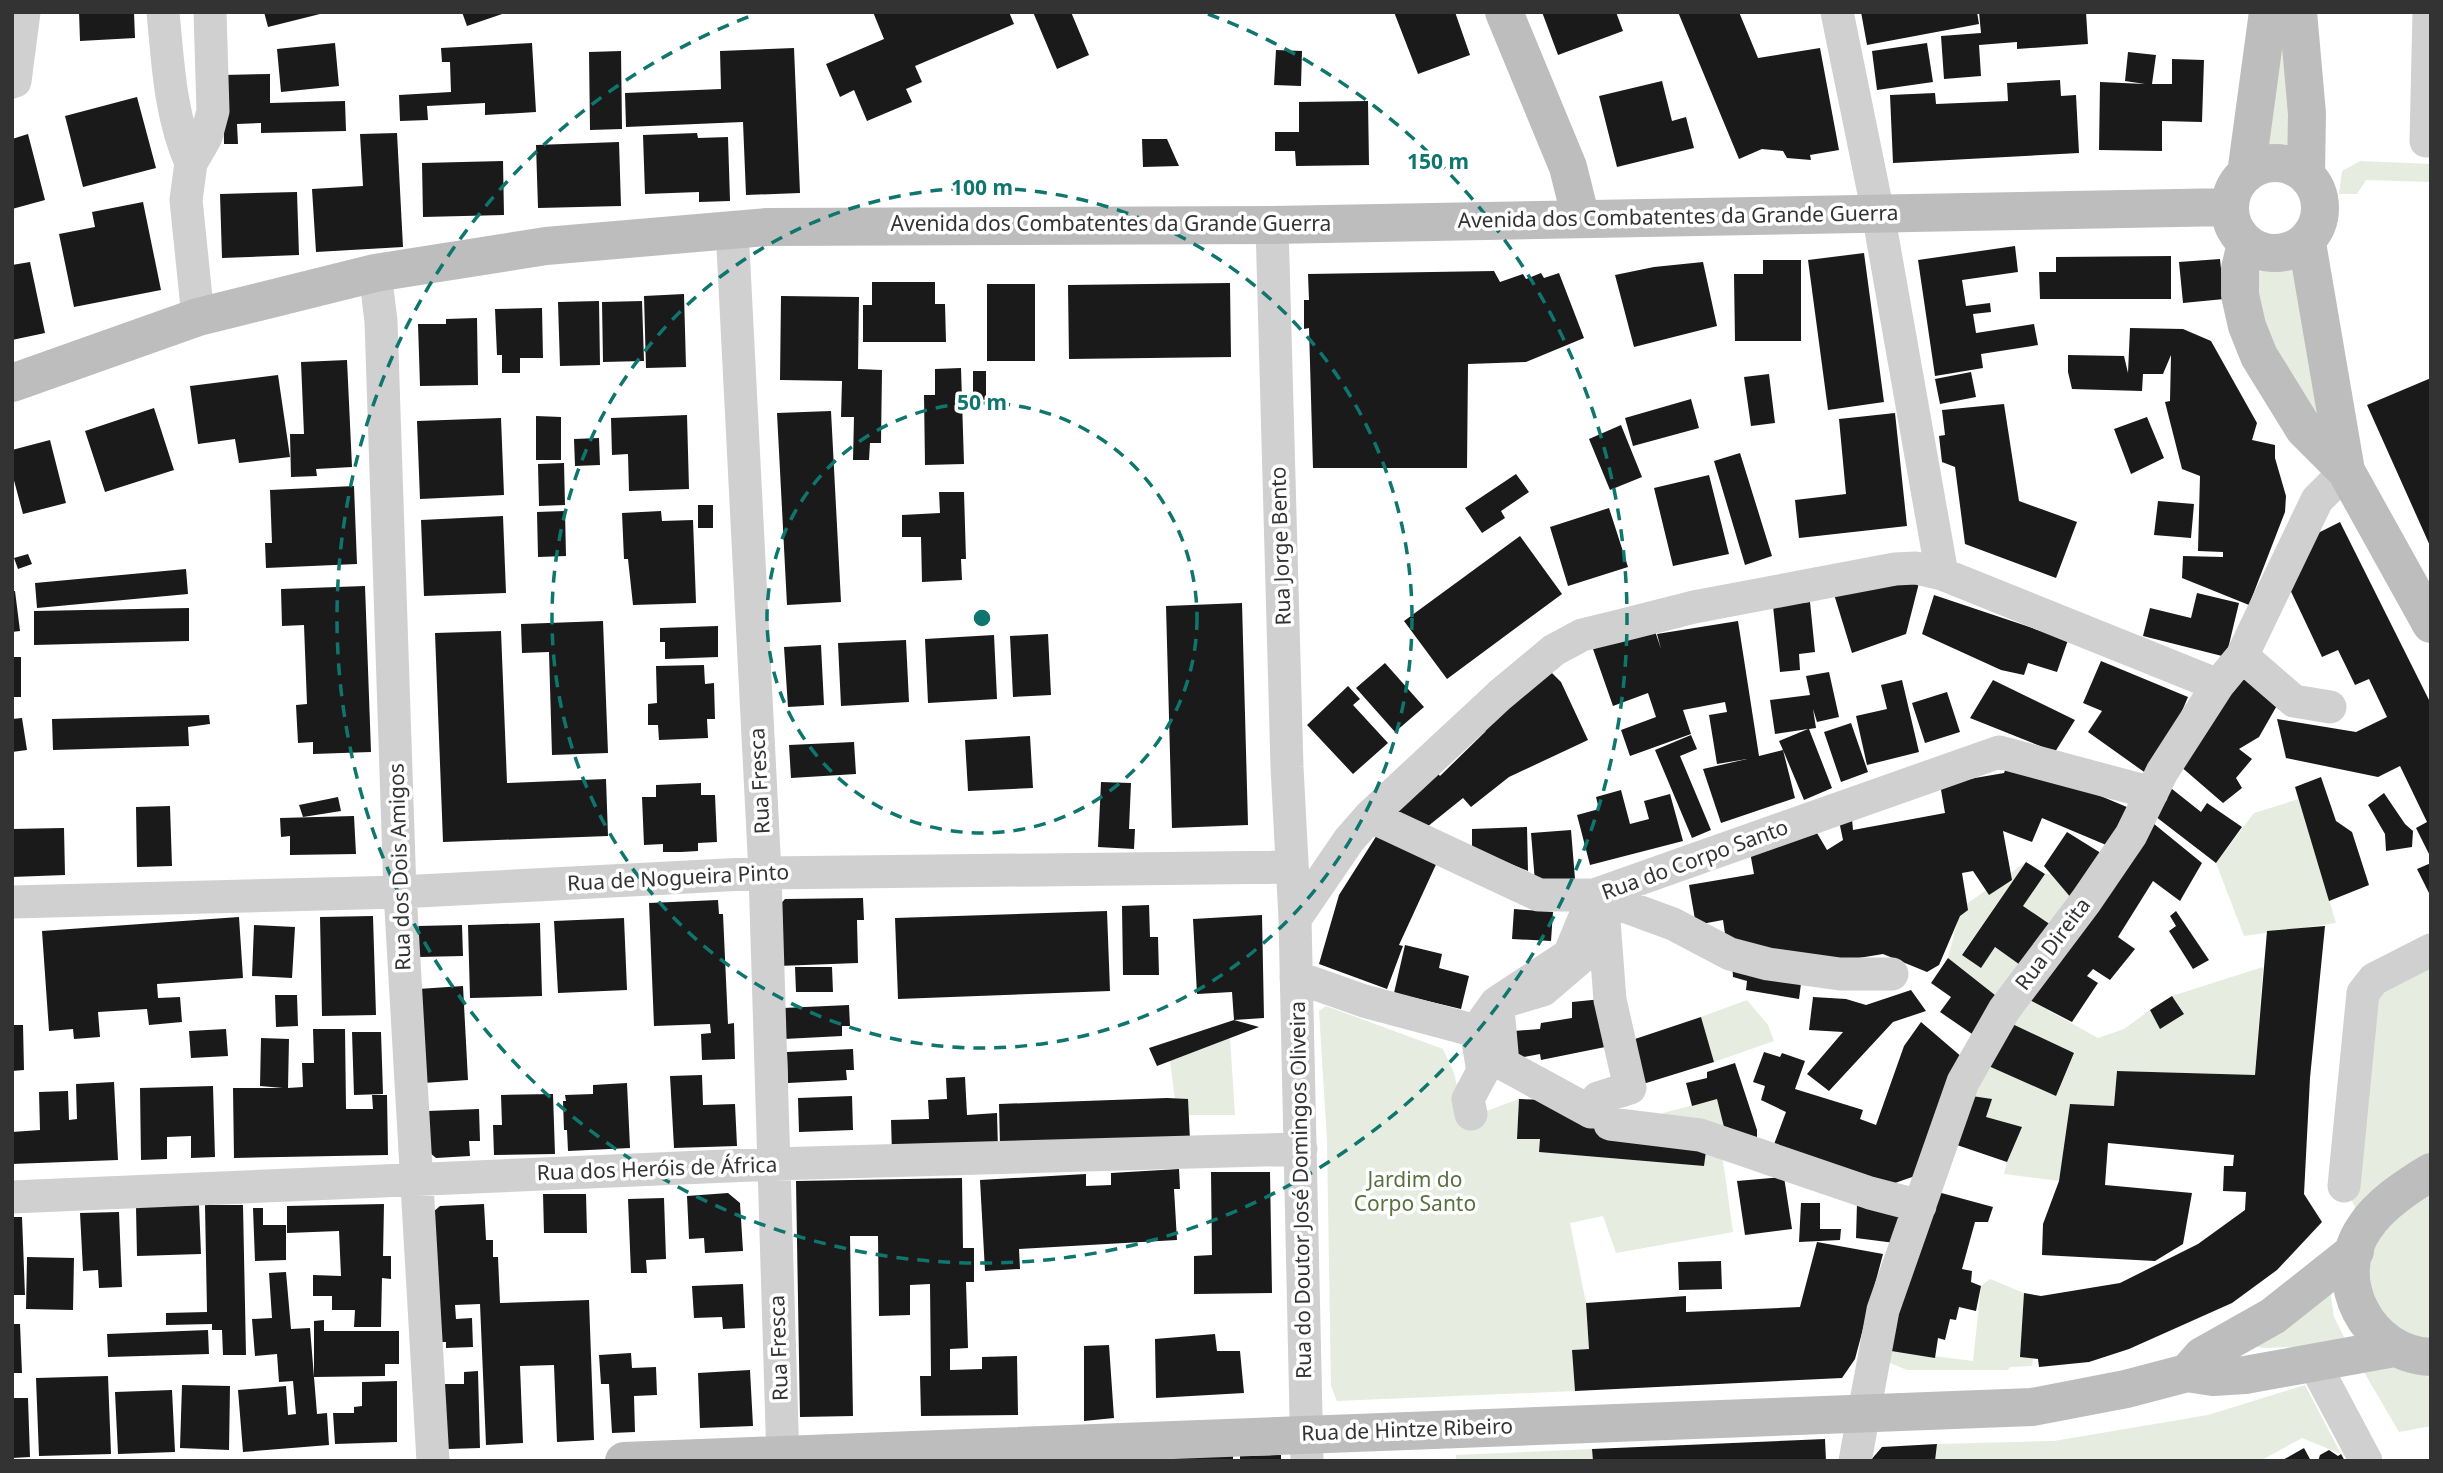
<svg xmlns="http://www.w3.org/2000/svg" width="2443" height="1473" font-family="'Noto Sans',sans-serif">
  <rect width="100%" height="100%" fill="#fff"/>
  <path fill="#e6ecdf" d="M2298 12 2295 166 2282 163 2257 166V111Z
    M2360 161 2431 164V182L2366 180 2357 194H2339L2342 171Z
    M2257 250 2283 254 2296 250 2346 471 2259 356Z
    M2299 799 2336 923 2244 936 2216 863 2254 813Z
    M2026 862 1962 954 1981 968 1995 947 2023 967 2000 999 1948 958 1961 908Z
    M2045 874H2051L2072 899 2051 925 2023 906Z
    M2431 950V1357L2376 1333 2365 1226 2344 1186 2360 1008Z
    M2263 967 2255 1075 2117 1071 2114 1106 2070 1104 2059 1181 2004 1174 2007 1162 1986 1117 1991 1099 1965 1095 1984 1064 2056 1096 2074 1054 2006 1021 2024 997 2098 1038 2124 1029 2150 1010 2161 1028 2184 1014 2172 996Z
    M1747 1000 1768 1025 1774 1041 1714 1062 1701 1017Z
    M1326 1006 1443 1049 1454 1073 1465 1119 1519 1099 1517 1139H1540V1152L1704 1166 1707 1144 1722 1154 1733 1232 1616 1253 1603 1216 1570 1223 1586 1303 1589 1349 1572 1350 1575 1391 1337 1401 1331 1386 1327 1141 1319 1011Z
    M1230 1038 1235 1115H1177L1170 1061Z
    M1717 1099 1727 1139 1665 1120 1663 1113Z
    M1990 1279 2024 1293 2020 1357 2033 1358 2032 1366 2010 1367 2008 1370H1907L1890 1363 1885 1350 1973 1361 1981 1286Z
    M2330 1290 2334 1317 2348 1345 2263 1348 2250 1345Z
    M2401 1362 2431 1378V1426L2399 1432 2361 1367Z
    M2305 1385 2341 1454 2302 1438 2260 1461H1935L1937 1444 2054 1441 2208 1415Z
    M1592 1449 1593 1461H1456V1455Z"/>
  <path fill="#1a1a1a" d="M79 12H134L135 38 80 41Z
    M264 12H324V13L268 27Z
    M462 12H505V13L467 26Z
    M873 12H1009L1014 24 915 66 922 82 906 89 912 102 867 121 854 90 840 97 826 64 884 39Z
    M1033 12H1071L1089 55 1057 69Z
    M1394 12H1455L1470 55 1418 74Z
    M1542 12H1616L1623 31 1558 55Z
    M1678 12H1739L1758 58 1820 48 1839 150 1810 155 1811 160 1787 158 1783 151 1762 149 1739 159Z
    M1861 12H1977L1979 24 1867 45Z
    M1979 12H2086L2088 44 2017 49V42L1979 45 1981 76 1944 79 1941 36 1981 33Z
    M335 43 339 86 281 92 277 49Z
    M532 43 536 112 485 115V103L427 106 428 120 400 121 399 95 451 92 450 62H442L441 48Z
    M1927 43 1933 82 1877 90 1872 51Z
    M794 48 800 193 746 195 743 122 626 127 625 93 721 89 720 51Z
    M1276 50 1302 51 1301 86 1274 85Z
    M621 51 622 129 590 130 589 52Z
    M2128 52 2156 55 2152 84H2172V59L2204 60 2202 122 2162 121V151L2099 150 2100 82 2145 84 2125 81Z
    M270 74V103L345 101 346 131 261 133V123L237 124 238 144H224L223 75Z
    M2060 80 2061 96 2076 95 2079 153 1893 163 1890 95 1935 93 1936 104 2008 101 2007 83Z
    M1662 81 1672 121 1686 117 1694 148 1617 167 1599 96Z
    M137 97 156 168 83 187 65 116Z
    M1368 101 1369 165 1296 166 1295 151H1275V132H1299V102Z
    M397 133 403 247 316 252 312 189 363 186 360 134Z
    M697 133 698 138 728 137 730 201 699 202V192L645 194 643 135Z
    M28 134 45 200 12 209V139Z
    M1142 139H1167L1179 166 1143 167Z
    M619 142 621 206 538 208 536 145Z
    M503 161 504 215 423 217 422 163Z
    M297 192 299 255 222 258 220 194Z
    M143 202 161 290 74 307 59 234 95 227 92 212Z
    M2015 246 2018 272 1962 280 1966 306 1990 303 1991 312 1973 314 1976 333 2034 324 2038 345 1981 354 1983 368 1935 376 1918 260Z
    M1864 253 1884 402 1828 410 1808 260Z
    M2171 256V299H2040L2039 272H2056V257Z
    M2220 259 2224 299 2183 303 2179 262Z
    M1763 260H1801V341H1735L1734 274H1763Z
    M30 262 45 333 12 340V265Z
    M1703 262 1717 326 1634 347 1615 275 1654 267Z
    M1494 271 1500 282 1523 274 1526 279 1541 273 1544 278 1559 273 1584 338 1526 362 1468 364 1467 468H1313L1309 328 1304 329V300H1309L1308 274Z
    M872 282H935V304H945L946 342H863V305H872Z
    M1230 283 1231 357 1069 359 1068 285Z
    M987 284H1035V361H987Z
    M684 294 686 367 646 368 644 296Z
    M781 296 859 297 858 369 882 370 881 443H870L869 460H853L854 417H841L842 381 780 380Z
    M599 301 600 365 560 366 558 302Z
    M642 301 644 361 603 362 602 302Z
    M542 308 543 358H520V373H502V355H497L495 309Z
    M477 318 478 385 420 386 418 324H446V319Z
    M2130 328 2183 329 2211 341 2257 423 2252 440 2275 445V458L2286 496 2285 512 2249 605 2182 578 2183 556 2223 557V552L2198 551 2200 476 2182 469 2165 402 2170 401 2171 355 2163 374H2143L2142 391 2072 389 2068 372V355L2124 356 2128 373Z
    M347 360 352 467 316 469 317 476 291 477 290 434H304L301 362Z
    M961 368 964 464 925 465 924 395H935V369Z
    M973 371H986V400H973Z
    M1971 372 1976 397 1940 404 1935 379Z
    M1769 374 1775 423 1751 426 1744 377Z
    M278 375 290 457 239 463 235 439 198 444 190 386Z
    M2431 378V548L2367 405Z
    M1691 399 1699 428 1633 446 1625 418Z
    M2004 404 2019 501 2077 522 2056 578 1965 544 1955 467 1942 462 1939 436 1945 435 1942 410Z
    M154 408 174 470 105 492 85 431Z
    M831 411 841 602 787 605 777 413Z
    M1895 413 1907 526 1799 538 1795 500 1846 494 1839 419Z
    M687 415 689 489 629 491 628 454 612 455 611 418Z
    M536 416 561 417V460H536Z
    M2147 417 2164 458 2131 474 2114 429Z
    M501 418 504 495 420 499 417 421Z
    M1621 425 1642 477 1610 490 1589 439Z
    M599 438 600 465 575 466 574 439Z
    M50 440 66 503 23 514 12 473V450Z
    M1740 453 1772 556 1745 565 1714 461Z
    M564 463 565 505 539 506 538 464Z
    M1516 474 1529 492 1501 511 1505 518 1482 533 1465 508Z
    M1709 475 1729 554 1673 566 1654 488Z
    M354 486 357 564 266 568 265 543H272L270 490Z
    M939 492H964L966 559H961L962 580 922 582 921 537H902V515L940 513Z
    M2158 501 2194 504 2191 538 2154 535Z
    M698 505H713V528H698Z
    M1609 508 1628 567 1568 586 1550 527Z
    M565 511 566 556 538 557 537 512Z
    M661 511 662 521 693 520 696 603 633 605 628 559H624L622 513Z
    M503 516 506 593 424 596 421 520Z
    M2340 522 2431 704V858L2416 828 2427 822 2400 766 2378 777 2286 758 2277 719 2356 732 2387 717 2369 679 2355 685 2338 650 2322 657 2285 579 2302 541Z
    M1520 536 1562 594 1447 679 1404 621Z
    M28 554 32 564 18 569 14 558Z
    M186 569 188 594 37 608 35 583Z
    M1919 583 1906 634 1852 653 1833 591Z
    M365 586 371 752 313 754V742L298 743 296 705 307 704 304 625 282 626 281 589Z
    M12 591H15L20 631 12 632Z
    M2197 593 2239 603 2226 657 2143 636 2150 608 2191 618Z
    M1934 595 2068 640 2057 672 2028 663 2024 675 2001 670 1922 634Z
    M1810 602 1815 652 1799 654 1800 670 1780 672 1773 606Z
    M1242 603 1248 825 1172 828 1166 606Z
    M189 608V641L34 645V611Z
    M603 621 608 753 552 755 549 652 522 653 521 624Z
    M1738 621 1759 756 1783 750 1779 741 1808 729 1775 734 1770 700 1810 695 1806 676 1829 672 1839 717 1817 722 1813 709 1816 728 1809 729 1832 788 1804 800 1783 750 1795 798 1721 823 1703 769 1747 759 1717 764 1709 715 1727 712 1725 702 1683 710 1691 734 1630 756 1621 730 1656 717 1648 693 1613 706 1593 649 1654 628 1661 649 1657 634Z
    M718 626V657L665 659V642H660V628Z
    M501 631 507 783 606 779 608 836 443 842 435 633Z
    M1048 634 1051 695 1013 697 1010 636Z
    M994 635 997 699 928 703 925 639Z
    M906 640 909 702 841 706 838 643Z
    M821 645 824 705 788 707 784 647Z
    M12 657H21V697H12Z
    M2101 661 2188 697 2170 739 2147 774 2088 732 2102 711 2083 703Z
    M1385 663 1424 707 1395 732 1356 688Z
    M704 665 705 684 714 683 715 719H707L708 738 659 740 658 725H648V704L657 703 656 666Z
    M1551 672 1561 682 1588 740 1509 777 1471 807 1463 798 1417 835 1386 813 1433 768 1440 776 1486 731 1477 735Z
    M2242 672 2279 702 2259 737 2239 749 2252 759 2236 778 2242 788 2223 803 2179 765Z
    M1902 680 1919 752 1867 765 1856 716 1887 709 1881 685Z
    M1993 680 2075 720 2055 752 1970 718Z
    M1348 686 1360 699 1353 705 1388 743 1353 774 1307 725Z
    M1947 692 1960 732 1925 743 1912 703Z
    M209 715 210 724 188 727 189 746 53 750 52 719Z
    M22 718 27 750 12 752V719Z
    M1851 723 1868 772 1841 782 1824 732Z
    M1691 735 1697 749 1680 756 1711 830 1692 838 1655 750Z
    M1030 736 1033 788 968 791 965 740Z
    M854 742 856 774 791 778 789 745Z
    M2010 758 2134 810 2118 850 2042 818 2032 842 2003 831 2012 880 1989 895 1973 871 1962 873 1968 910 1960 916 1939 965 1927 972 1883 954 1786 970 1727 947 1723 920 1696 925 1689 885 1754 874 1750 852 1817 833 1827 850 1843 840 1839 821 1852 819 1853 830 1945 813 1940 784 2004 773Z
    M2321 777 2336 821 2352 832 2369 885 2329 901 2295 787Z
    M1101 782 1131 783 1129 829H1135L1134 849 1098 847Z
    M701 783V795H715L717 842 698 843V851L681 852H663V844L644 845 642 797H656V785Z
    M2167 785 2201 812 2207 803 2242 827 2216 863 2151 813Z
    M1621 790 1630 824 1649 819 1644 801 1670 794 1683 841 1590 865 1577 815 1599 809 1596 797Z
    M2384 793 2405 824 2413 831 2412 847 2386 851 2385 834 2368 805Z
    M338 797 341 811 303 817 299 805Z
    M170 806 172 866 137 867 136 807Z
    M354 816 356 854 290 855V836L281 837 280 818Z
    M2148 819 2202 863 2180 901 2153 881 2118 937 2135 949 2110 980 2093 969 2087 976 2098 983 2072 1022 2024 997Z
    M1527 827 1528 871 1484 853 1472 854V829Z
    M64 828 65 875 12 877V829Z
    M1571 830 1575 879 1535 882 1531 833Z
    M2067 832 2104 855 2072 899 2044 866Z
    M1377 835 1439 858 1399 945 1403 946 1387 989 1319 964 1339 895Z
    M2026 862 2045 874 2023 906 2051 925 2023 967 1995 947 1981 968 1962 955Z
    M2431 863V897L2417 869Z
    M863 898 864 920H857L858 963 778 966 776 909 785 899Z
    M718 900 719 914H723L728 1024 734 1023 735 1059 702 1060 701 1034 711 1033 710 1024 654 1026 649 903Z
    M1149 905 1150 937H1158L1159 975H1123L1122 906Z
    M1514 909 1553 912 1551 941 1512 939Z
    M1107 911 1110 991 898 999 895 918Z
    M2176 911 2209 960 2193 969 2169 931 2176 926 2170 916Z
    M1262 915 1264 1018 1234 1020 1232 992 1197 994 1193 919Z
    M373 916 376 1015 322 1016 320 917Z
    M239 917 243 978 157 984 158 998 180 997 182 1022 149 1025 147 1009 98 1012 100 1037 74 1039 73 1029 49 1031 42 931Z
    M624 918 627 990 558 993 554 921Z
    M540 923 542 996 470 998 468 925Z
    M254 925 295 927 292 978 252 976Z
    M462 925 463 956 419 957 418 926Z
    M2325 926 2310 1078 2304 1194 2322 1222 2277 1270 2232 1303 2129 1349 2089 1362 2039 1367 2038 1359 2020 1357 2024 1293 2041 1296 2120 1283 2198 1244 2245 1210 2246 1192 2223 1191 2224 1166H2233L2234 1155 2108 1143 2105 1185 2192 1193 2183 1244 2155 1261 2042 1255 2043 1224 2059 1181 2070 1104 2114 1106 2117 1071 2255 1075 2267 931Z
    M1405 945 1442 954 1439 968 1469 976 1461 1009 1394 993Z
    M1948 958 2000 999 1975 1036 1940 1012 1951 997 1931 983Z
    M1732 961 1802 976 1799 999 1746 990 1747 981 1733 977Z
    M795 967H832L833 992H796Z
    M463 986 468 1080 423 1083 418 989Z
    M1911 990 1926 1011 1893 1022 1829 1091 1807 1074 1843 1032 1809 1030 1813 997 1846 999 1866 1005Z
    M275 995H297L298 1026 276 1027Z
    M2172 996 2184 1014 2160 1029 2150 1010Z
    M1602 999 1620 1044 1541 1060 1540 1054 1518 1058 1514 1031 1540 1029 1541 1023 1572 1018V1002Z
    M849 1005 850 1026H842V1036L784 1039 783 1008Z
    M1701 1017 1714 1062 1630 1088 1620 1044Z
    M1234 1020 1259 1027 1157 1066 1149 1048Z
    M2006 1021 2074 1053 2056 1096 1984 1064Z
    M1921 1022 1963 1058 1915 1176 1892 1184 1773 1147 1786 1112 1761 1100 1765 1086 1753 1082 1764 1052 1780 1057 1782 1053 1805 1061 1795 1089 1863 1110 1860 1119 1876 1125 1904 1046Z
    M12 1025H23L24 1070 12 1071Z
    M226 1029 228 1056 191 1058 189 1031Z
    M313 1029H345L346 1109H373L372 1095H387L388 1155 234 1158 233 1088H283L260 1086 261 1038 289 1039 288 1088 303 1087 302 1063H314Z
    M352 1032H381L383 1094 354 1095Z
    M853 1049 854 1070H846L847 1080 788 1083 787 1052Z
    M1735 1063 1757 1130V1147L1727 1139 1717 1099 1692 1106 1686 1083 1707 1078V1072Z
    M702 1075 703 1105 735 1104 737 1146 674 1148 670 1076Z
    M965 1077 967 1115 997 1113 998 1150 892 1154 891 1120 929 1119 928 1100 947 1099 946 1078Z
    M114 1082 118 1160 12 1164V1132L40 1130 39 1092 68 1091 69 1120 77 1119 76 1084Z
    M627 1083 630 1148 568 1151 567 1130H564L563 1101H566L565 1095 593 1094V1085Z
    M213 1086 215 1157 191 1158V1136L167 1137V1159L141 1160 140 1088Z
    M553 1094 555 1154 494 1155 493 1125H502L501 1095Z
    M1965 1095 1992 1099 1986 1117 2022 1127 2007 1162 1951 1143Z
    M852 1096 853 1130 799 1132 798 1098Z
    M1167 1098 1188 1099 1190 1140 1000 1147 999 1104Z
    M1519 1099 1549 1100 1707 1144 1704 1166 1539 1152 1540 1139H1517Z
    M479 1109 480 1141H469L470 1156 436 1158 429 1152 428 1111Z
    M1179 1169 1180 1189H1174L1177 1240 1019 1249 1020 1269 985 1271 980 1180 1086 1174V1186L1111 1185V1173Z
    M1211 1172H1270L1272 1293 1194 1294V1256L1212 1255Z
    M1784 1177 1792 1229 1745 1235 1737 1181Z
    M962 1178 963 1248H974V1282H966L968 1348 950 1349V1370L982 1369V1357L1017 1356 1018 1415 921 1416 920 1376H931L930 1284 910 1285V1315L879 1316 878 1236H850L853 1416 800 1417 796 1181Z
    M1934 1191 1993 1207 1988 1222H1975L1962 1269 1972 1271 1971 1282 1981 1286 1976 1311 1959 1307 1956 1320 1950 1319 1945 1340 1938 1338 1935 1358 1885 1350Z
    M728 1193 740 1203 743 1251 705 1253 704 1238 689 1239 687 1196Z
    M543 1194H586L587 1233H544Z
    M664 1198 666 1259 646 1260 647 1273H631L628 1199Z
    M1801 1203H1820V1229H1841L1840 1240 1799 1242Z
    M1857 1203 1900 1208 1895 1243 1856 1238Z
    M384 1204 383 1256H391V1279L382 1278 381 1327H354L355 1310H332V1296H313V1275L341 1276 339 1231 287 1233V1206Z
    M484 1204 486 1240H493V1257H498L500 1303 589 1300 594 1440 557 1442 554 1365 520 1366 523 1443 486 1445 480 1304 455 1305 456 1319 472 1318 473 1347 446 1348V1342H433V1212L440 1206Z
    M199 1205 201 1254 137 1256 136 1207Z
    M205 1205H243L246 1355H223L222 1330H212V1324L166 1325V1313L207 1312Z
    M253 1208H263V1225H286V1260L255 1261Z
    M119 1212 122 1287 99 1288 98 1270 83 1271 80 1213Z
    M12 1217H22L25 1295H12Z
    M1817 1242 1883 1254 1855 1359 1842 1378 1575 1391 1572 1350 1589 1349 1586 1303 1686 1296V1312L1800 1307Z
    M27 1257 74 1258 73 1310 26 1309Z
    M1721 1261 1722 1289 1679 1290 1678 1262Z
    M286 1272 291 1329 310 1328 317 1414 327 1413 329 1445 243 1452 238 1390 286 1386 288 1415 296 1414 293 1381 279 1382 277 1354 255 1356 252 1319 272 1318 269 1273Z
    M743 1284 745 1328 723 1329 722 1317 694 1318 692 1286Z
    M324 1320V1331H399V1364H385V1376L314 1377V1321Z
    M12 1324H20L22 1373H12Z
    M208 1330 209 1354 108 1357 107 1334Z
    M1215 1334 1217 1351H1240L1244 1393 1156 1398 1155 1339Z
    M1109 1345 1114 1418 1084 1421V1346Z
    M631 1353 632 1368 656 1367 657 1395 634 1396 635 1432 612 1433 609 1384H601L599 1355Z
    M750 1370 753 1426 700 1428 698 1373Z
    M478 1371 480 1448 448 1449 441 1384H464V1372Z
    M108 1376 111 1454 39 1456 36 1378Z
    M397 1381V1442L335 1444 333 1413H354V1407L362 1406V1382Z
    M182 1385 230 1386 229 1450 180 1448Z
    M172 1390 175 1452 118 1454 115 1392Z
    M14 1398H28L30 1457 12 1458Z
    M1825 1439 1826 1461H1593L1592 1449Z
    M1937 1444 1935 1461H1870L1882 1447Z
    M2304 1448 2311 1461H2281Z
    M1233 1449V1461H1153V1452Z
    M2329 1450 2338 1456 2341 1454 2345 1461H2318L2320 1455Z
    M1281 1455V1461H1240V1456Z"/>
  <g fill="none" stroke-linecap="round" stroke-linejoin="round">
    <path stroke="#d0d0d0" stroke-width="33" d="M163 12C168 64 170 115 191 163
      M1837 12 1878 213 1942 574
      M2429 12 2426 141H2431
      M12 82 15 81 24 12
      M1272 225 1287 767 1295 919 1307 1461
      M732 228 765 873 783 1461
      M375 273 381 321 400 892 433 1461
      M198 317 186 200 191 163 206 137 213 111 210 12
      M2242 656 2294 701 2330 707
      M1370 816 1539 895H1594L1673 924 1730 954 1768 964 1840 974H1892
      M12 902 400 892 765 873 1292 867
      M1603 908 1610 1000 1630 1088 1598 1098 1591 1112 1503 1064 1498 1008 1506 1001 1543 990 1585 954Z
      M1295 919 1349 840 1370 816 1500 695 1554 650 1582 635 1615 627 1694 607 1895 569 1916 568 1942 574 2218 685
      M1296 977 1364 1001 1476 1031 1496 1003 1569 955 1594 895 1999 752 2152 793
      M1471 1114 1468 1099 1483 1071 1476 1031
      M1610 1124 1700 1135 1870 1193 1920 1206
      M2344 1186 2363 993 2374 979 2431 950
      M12 1197 773 1164 1301 1149
      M2314 1363 2366 1461
      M1855 1461 1883 1310 1963 1082 2004 1010 2086 901 2131 835 2162 772 2218 685 2242 656 2317 500 2346 471"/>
    <path stroke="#bdbdbd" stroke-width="38" d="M1504 12 1568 167 1581 219
      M2298 12 2307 114 2306 174
      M2230 208a45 45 0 1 1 90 0a45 45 0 1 1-90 0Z
      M2246 174 2268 12
      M2246 243 2240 269V295L2247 326 2259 356 2304 429 2346 471 2431 624
      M2307 243 2346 471
      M12 383 198 317 375 273 546 246 767 227 1272 225 2230 207
      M2431 1172C2408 1186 2380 1204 2365 1227 2328 1279 2368 1355 2431 1357
      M2187 1373 2202 1356 2273 1316 2355 1251
      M624 1461 2032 1407 2126 1389 2187 1373 2213 1377 2245 1375 2394 1348"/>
  </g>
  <g fill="none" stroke="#0f766e" stroke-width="3.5" stroke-dasharray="12 9">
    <circle cx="982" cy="618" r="215"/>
    <circle cx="982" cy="618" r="430"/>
    <path d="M1208 14A645 645 0 1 1 756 14"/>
  </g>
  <g text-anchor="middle" stroke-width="7" stroke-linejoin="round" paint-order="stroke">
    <g font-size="21" fill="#333" stroke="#fff">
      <text transform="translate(1678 217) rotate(-1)" y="7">Avenida dos Combatentes da Grande Guerra</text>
      <text x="1111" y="231">Avenida dos Combatentes da Grande Guerra</text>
      <text transform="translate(1281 546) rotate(-92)" y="7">Rua Jorge Bento</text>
      <text transform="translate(760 781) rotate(-93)" y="7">Rua Fresca</text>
      <text transform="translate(1695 860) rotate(-20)" y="7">Rua do Corpo Santo</text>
      <text transform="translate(400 867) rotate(-92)" y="7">Rua dos Dois Amigos</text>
      <text transform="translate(678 878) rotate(-3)" y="7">Rua de Nogueira Pinto</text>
      <text transform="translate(2053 944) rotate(-53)" y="7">Rua Direita</text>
      <text transform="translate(657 1169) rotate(-2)" y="7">Rua dos Heróis de África</text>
      <text transform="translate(1301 1190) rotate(-91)" y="7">Rua do Doutor José Domingos Oliveira</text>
      <text transform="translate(779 1348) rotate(-92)" y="7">Rua Fresca</text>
      <text transform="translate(1407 1430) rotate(-2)" y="7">Rua de Hintze Ribeiro</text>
    </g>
    <g font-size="21" fill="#56703f" stroke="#fff">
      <text x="1415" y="1187">Jardim do<tspan x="1415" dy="24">Corpo Santo</tspan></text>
    </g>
  </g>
  <circle cx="982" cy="618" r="10" fill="#0f766e" stroke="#fff" stroke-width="3.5"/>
  <g font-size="21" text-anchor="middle" font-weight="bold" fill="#0f766e" stroke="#fff" stroke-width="7" stroke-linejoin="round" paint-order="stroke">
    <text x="1438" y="169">150 m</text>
    <text x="982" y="195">100 m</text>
    <text x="982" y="410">50 m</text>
  </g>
  <rect width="2443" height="1473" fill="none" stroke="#333333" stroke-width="28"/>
</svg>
